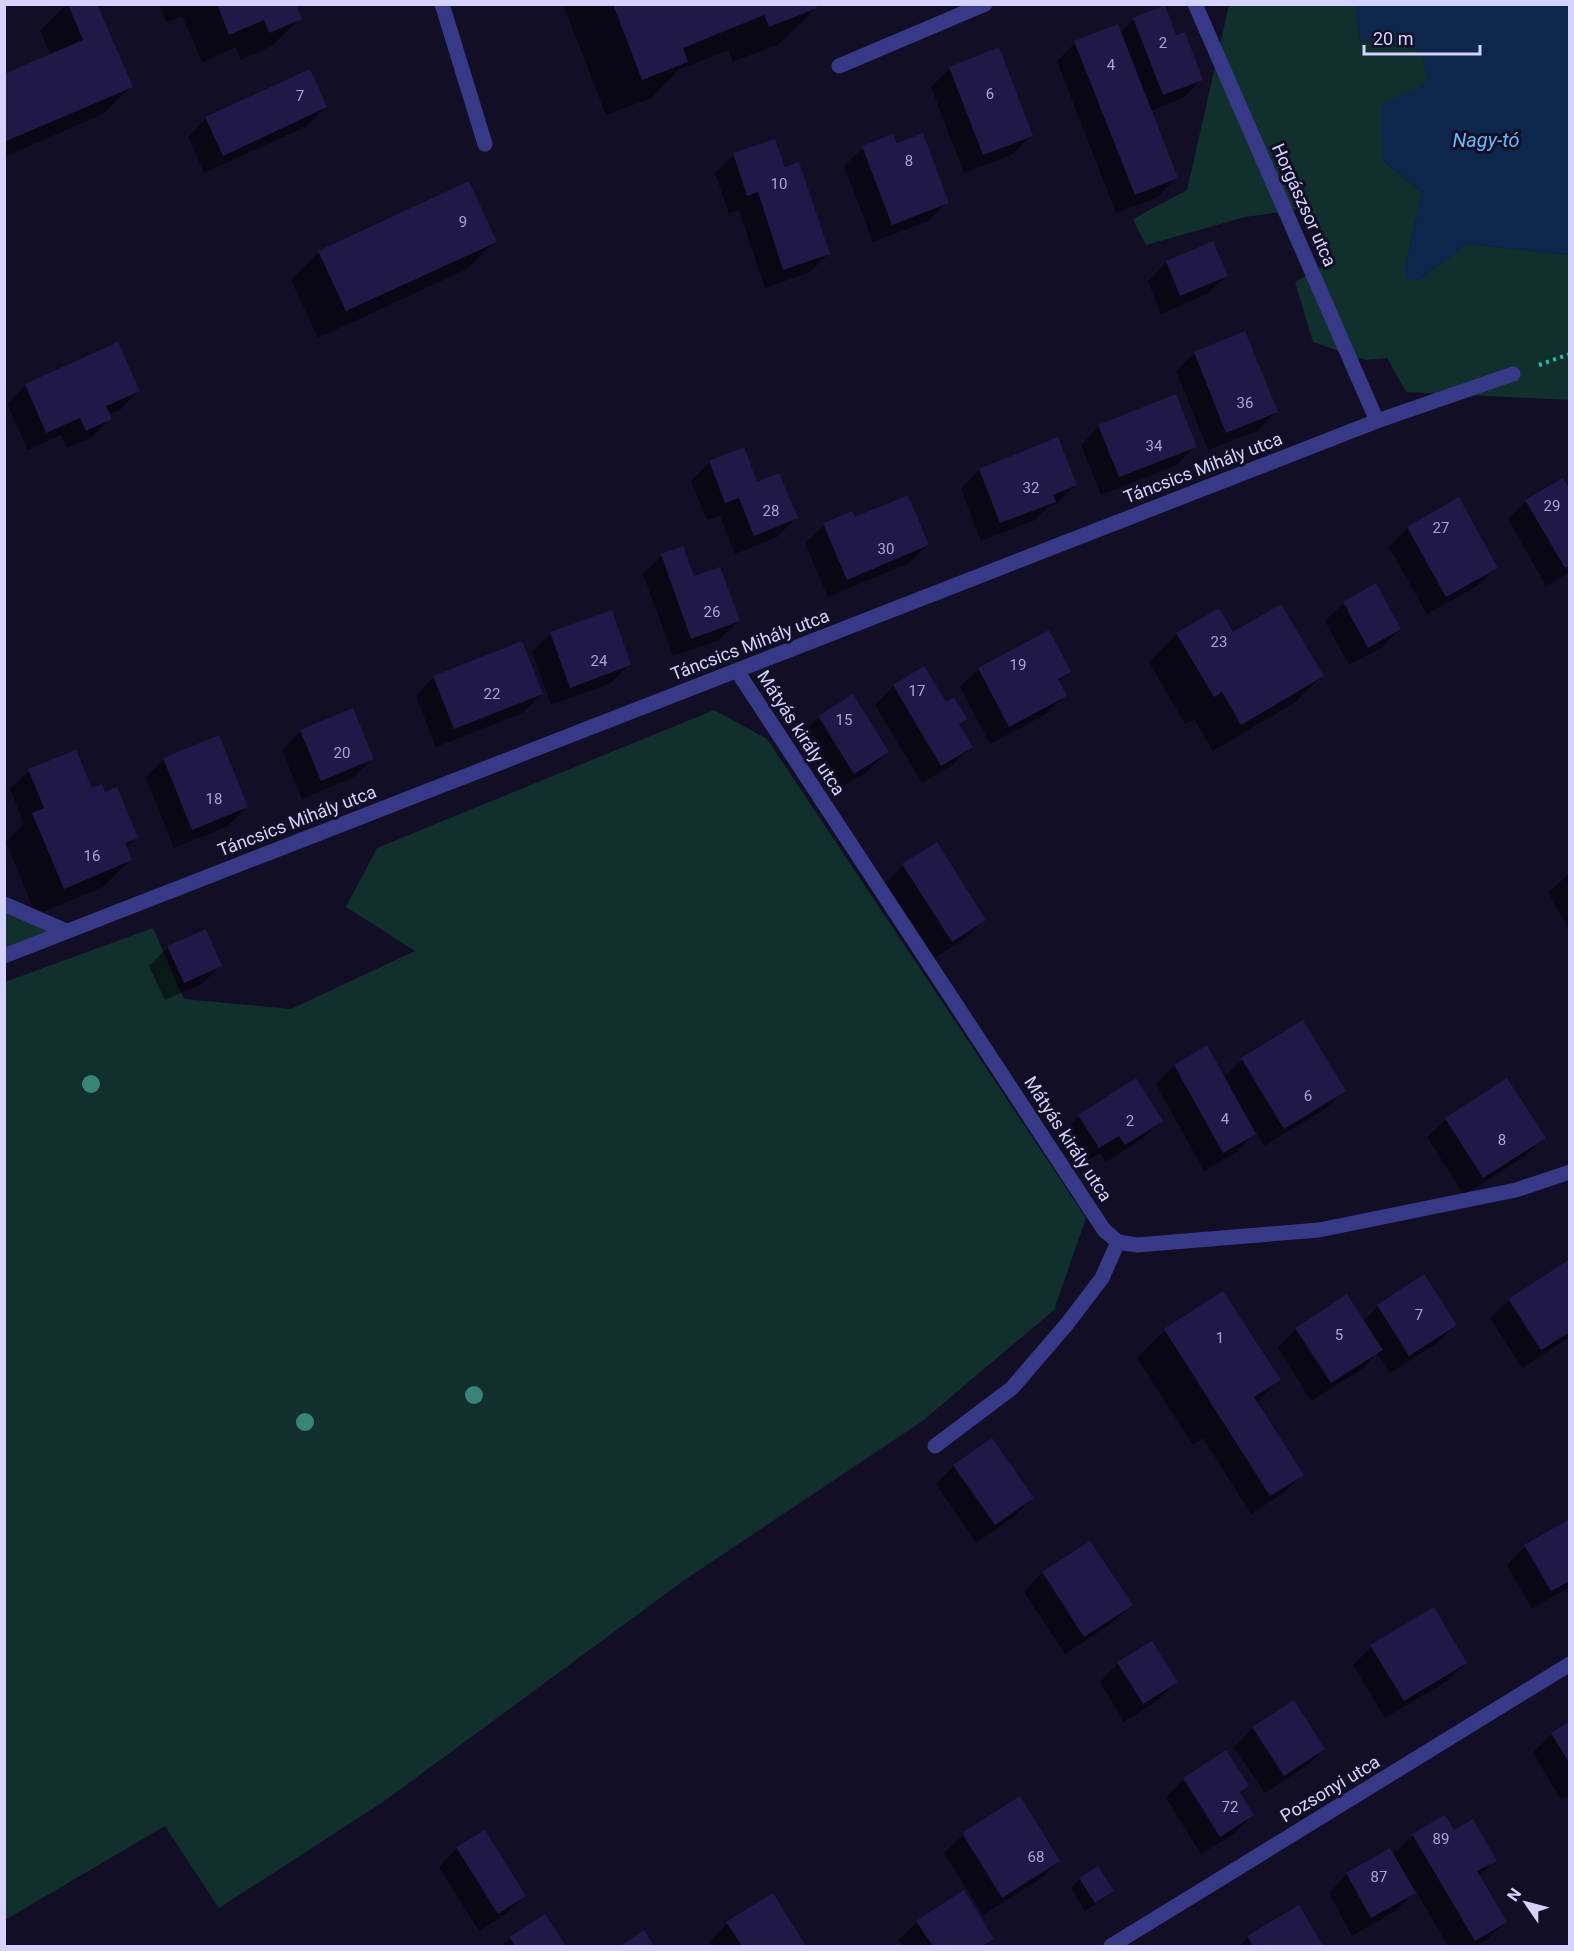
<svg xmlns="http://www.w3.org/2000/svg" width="1574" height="1951" font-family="Roboto,sans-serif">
  <rect width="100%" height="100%" fill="#110e26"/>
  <path fill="#11302d" d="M1229 5H1356L1360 40 1422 50 1428 80 1421 87 1383 161 1422 192 1405 267 1419 280 1467 244 1569 255V400L1406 392 1387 358 1366 360 1313 342 1295 282 1333 260 1301 209 1245 217 1146 245 1133 219 1187 190Z
    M714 710 767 739 1086 1218 1054 1310 921 1422 683 1581 383 1802 219 1908 165 1826 5 1920V982L153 928 184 999 291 1009 415 951 346 907 377 848Z
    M5 909 53 931 5 951Z"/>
  <path fill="#0c274b" d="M1356 5H1569V255L1467 244 1419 280 1406 279 1405 267 1422 192 1383 161 1381 104 1421 87 1428 80 1421 50 1360 40Z"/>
  <path fill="#0007" d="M67 4H96L131 87 103 114 4 157V75L51 55 40 31Z
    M159 4H300L296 9 300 18 272 46 241 60 236 47 202 62 182 16 166 22Z
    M563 4H814L816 8 779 44 733 62 728 50 678 70 651 98 606 115Z
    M1134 19 1175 37 1201 79 1183 98 1150 111 1176 178 1158 197 1116 213 1057 61 1075 43 1120 33Z
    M950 68 1031 136 1013 154 964 173 931 87Z
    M325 107 307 126 204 173 188 137 206 118Z
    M896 145 947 202 928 221 873 242 844 166 863 148Z
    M734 155 828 254 810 272 765 288 739 210 729 213 715 173Z
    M495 241 467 269 318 338 291 280 319 252Z
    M1167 262 1226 276 1207 294 1161 314 1148 281Z
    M1195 353 1276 412 1258 430 1208 450 1176 371Z
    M26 385 138 391 120 410 108 414 110 418 92 437 67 448 61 435 28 450 7 404Z
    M1099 426 1195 446 1177 465 1101 495 1081 445Z
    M1057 439 1076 485 1057 503 1048 507 1035 520 981 541 961 489 979 470Z
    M710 462 756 484 796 518 777 537 735 554 720 516 707 520 691 481Z
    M1570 493V572L1546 586 1508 519 1526 501Z
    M854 519 928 544 909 563 828 597 805 543 824 525Z
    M1408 528 1496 567 1477 586 1427 614 1389 547Z
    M662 555 738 621 719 640 673 656 643 574Z
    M1344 603 1399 629 1381 648 1349 665 1325 621Z
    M551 633 629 665 611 683 551 705 532 652Z
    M1177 634H1233L1322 676 1294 703 1213 751 1194 719 1185 724 1149 662Z
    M924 668 945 704 965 719 958 726 971 747 952 765 922 783 875 705 894 686Z
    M979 669 1069 672 1058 682 1065 695 1046 714 990 744 960 687Z
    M434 677 541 694 523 713 436 747 416 696Z
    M819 717 887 752 868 771 835 791 800 736Z
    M301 731 372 759 354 777 302 799 282 750Z
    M164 759 247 807 228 826 174 848 146 778Z
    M29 771 91 788 136 838 125 848 130 860 103 887 36 915 6 842 24 824 10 789Z
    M903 865 984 920 966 938 933 959 885 884Z
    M1570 873V931L1548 893Z
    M168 947 221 965 202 984 165 1000 149 966Z
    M1302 1023 1344 1091 1325 1109 1264 1146 1256 1132 1236 1152 1204 1171 1156 1084 1174 1066 1223 1078 1242 1060Z
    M1079 1116 1161 1121 1142 1139 1106 1162 1100 1153 1080 1165 1061 1135Z
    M1446 1119 1544 1138 1525 1156 1464 1195 1427 1137Z
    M1570 1261V1337L1522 1368 1490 1318 1509 1300Z
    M1223 1293 1279 1380 1256 1403 1302 1475 1283 1493 1251 1514 1203 1438 1193 1445 1137 1358 1164 1331Z
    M1378 1306 1455 1325 1437 1343 1390 1373 1377 1353 1363 1368 1311 1401 1278 1347 1296 1329 1363 1321Z
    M954 1466 1032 1498 1014 1517 976 1543 936 1484Z
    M1570 1521V1587L1532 1609 1507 1565 1525 1547Z
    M1090 1543 1131 1605 1112 1623 1065 1654 1024 1592 1042 1573Z
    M1371 1647 1465 1663 1447 1681 1385 1718 1353 1665Z
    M1118 1663 1176 1682 1157 1701 1124 1722 1100 1682Z
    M1570 1723V1795L1561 1800 1533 1752 1552 1734Z
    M1253 1728 1324 1749 1305 1767 1265 1793 1234 1747Z
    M1184 1779 1248 1786 1239 1794 1252 1815 1234 1834 1201 1854 1166 1798Z
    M1020 1798 1058 1861 1040 1879 983 1915 944 1853 963 1835Z
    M1445 1817 1454 1832 1495 1860 1479 1876 1505 1922 1487 1940 1476 1946H1448L1416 1891 1395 1911 1352 1936 1329 1893 1347 1874 1393 1855 1413 1835Z
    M457 1848 524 1896 506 1914 479 1931 439 1867Z
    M1080 1879 1112 1891 1103 1899 1085 1911 1071 1888Z
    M773 1895 804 1946H712L709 1942 727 1924Z
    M1299 1907 1322 1946H1239L1248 1937Z
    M545 1916 564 1946H502L510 1938Z
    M917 1922 992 1938 984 1946H902L899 1940Z"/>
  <path fill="#201947" d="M68 4H97L133 87 4 142V74L83 40Z
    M217 4H296L302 19 269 33 264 20 229 35Z
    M613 4H816L817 8 769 27 764 15 683 48 688 62 642 80Z
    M1165 5 1176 35 1185 32 1203 80 1163 95 1133 18Z
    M1118 24 1178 178 1135 195 1074 41Z
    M999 47 1033 136 983 155 949 67Z
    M310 69 327 107 223 156 205 117Z
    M923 133 949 203 892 225 862 146 893 134 897 143Z
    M775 139 785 167 799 162 830 254 783 270 758 192 747 196 733 153Z
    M469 181 497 242 346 311 318 251Z
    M1213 241 1228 276 1180 296 1166 261Z
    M1245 331 1278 412 1226 433 1194 352Z
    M118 342 140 391 106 406 112 419 86 431 80 418 46 433 25 384Z
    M1176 394 1197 447 1119 477 1098 425Z
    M1058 437 1077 485 1053 495 1056 502 1000 523 979 469Z
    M744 447 757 482 779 473 798 518 754 536 739 498 725 503 709 461Z
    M1563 478 1570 490V566L1565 568 1525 500Z
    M908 495 929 545 847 580 823 523 852 511 855 517Z
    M1459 497 1498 568 1446 597 1407 527Z
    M683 546 694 576 720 567 740 621 691 639 661 554Z
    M1376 583 1401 629 1368 648 1343 602Z
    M1281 604 1324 676 1241 725 1222 692 1214 697 1176 633 1219 608 1233 632Z
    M612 610 631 665 570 688 550 632Z
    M1049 630 1071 672 1058 679 1067 696 1009 727 978 668Z
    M522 641 543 694 454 729 433 676Z
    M924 666 946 702 954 697 967 719 959 724 973 747 941 766 893 685Z
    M853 694 889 752 854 774 818 716Z
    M353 708 374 759 321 781 300 730Z
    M219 735 248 807 192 830 163 758Z
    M76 750 92 788 102 784 105 792 117 787 138 838 125 843 132 860 64 889 32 813 44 808 28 769Z
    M937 842 986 920 952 942 902 864Z
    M206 929 222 966 184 983 167 946Z
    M1303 1020 1346 1091 1284 1129 1241 1058Z
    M1207 1045 1256 1134 1223 1153 1174 1065Z
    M1136 1078 1163 1121 1125 1145 1119 1136 1099 1148 1078 1115Z
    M1507 1078 1546 1138 1483 1178 1445 1118Z
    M1570 1259V1332L1541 1350 1508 1299Z
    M1424 1274 1457 1325 1409 1356 1377 1305Z
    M1223 1291 1281 1380 1254 1397 1304 1475 1270 1496 1164 1329Z
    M1347 1294 1383 1350 1331 1383 1295 1328Z
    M992 1438 1034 1498 995 1525 953 1465Z
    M1570 1519V1581L1551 1591 1524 1545Z
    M1090 1541 1133 1605 1084 1637 1042 1572Z
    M1434 1607 1467 1663 1404 1701 1370 1645Z
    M1152 1641 1178 1682 1143 1704 1117 1662Z
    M1294 1700 1325 1749 1284 1776 1252 1727Z
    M1570 1721V1764L1551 1733Z
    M1226 1750 1249 1786 1240 1792 1254 1815 1220 1837 1183 1778Z
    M1020 1796 1060 1861 1002 1898 962 1833Z
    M1445 1815 1454 1830 1473 1819 1497 1861 1477 1871 1507 1922 1475 1941 1412 1834Z
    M485 1830 526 1896 498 1914 456 1847Z
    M1390 1848 1416 1893 1371 1918 1346 1873Z
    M1098 1866 1114 1891 1095 1903 1079 1878Z
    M964 1890 994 1939 982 1946H933L916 1921Z
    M773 1893 806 1946H742L726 1922Z
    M1299 1905 1323 1946H1253L1247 1936Z
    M545 1914 566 1946H515L509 1937Z
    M644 1930 654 1946H620Z"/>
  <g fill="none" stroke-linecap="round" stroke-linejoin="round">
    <path stroke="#2abbac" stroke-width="4" stroke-dasharray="3 4.5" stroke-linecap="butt" d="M1539 365 1570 354"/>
    <path stroke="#373886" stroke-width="15" d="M442 4 485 144
      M1195 4 1377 421
      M839 66 985 4
      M737 671 1104 1230 1118 1242 1137 1245 1319 1230 1516 1190 1570 1172
      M4 904 66 931
      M4 956 1377 421 1513 374
      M935 1446 1012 1388 1067 1324 1102 1278 1118 1242
      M1111 1946 1570 1664"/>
  </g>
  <g fill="#398478">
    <circle cx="91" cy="1084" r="9"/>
    <circle cx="474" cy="1395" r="9"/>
    <circle cx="305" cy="1422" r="9"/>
  </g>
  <g text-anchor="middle" stroke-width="6" stroke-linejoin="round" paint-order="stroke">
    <g font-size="15" fill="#a8a4d1">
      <text x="1163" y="48">2</text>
      <text x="1111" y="70">4</text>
      <text x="990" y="99">6</text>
      <text x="300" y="101">7</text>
      <text x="909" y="166">8</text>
      <text x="779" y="189">10</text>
      <text x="463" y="227">9</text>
      <text x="1245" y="408">36</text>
      <text x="1154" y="451">34</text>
      <text x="1031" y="493">32</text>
      <text x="1552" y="511">29</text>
      <text x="771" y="516">28</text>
      <text x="1441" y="533">27</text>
      <text x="886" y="554">30</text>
      <text x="712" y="617">26</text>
      <text x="1219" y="647">23</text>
      <text x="599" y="666">24</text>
      <text x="1018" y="670">19</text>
      <text x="917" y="696">17</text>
      <text x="492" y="699">22</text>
      <text x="844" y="725">15</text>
      <text x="342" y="758">20</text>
      <text x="214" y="804">18</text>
      <text x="92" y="861">16</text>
      <text x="1308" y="1101">6</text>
      <text x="1225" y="1124">4</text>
      <text x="1130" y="1126">2</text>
      <text x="1502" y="1145">8</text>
      <text x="1419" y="1320">7</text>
      <text x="1339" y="1340">5</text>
      <text x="1220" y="1343">1</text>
      <text x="1230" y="1812">72</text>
      <text x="1441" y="1844">89</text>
      <text x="1036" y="1862">68</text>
      <text x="1379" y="1882">87</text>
    </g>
    <g font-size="18" fill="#d5d2ff" stroke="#110e26">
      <text transform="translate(1304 205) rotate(66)" y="6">Horgászsor utca</text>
      <text transform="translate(1203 468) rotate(-21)" y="6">Táncsics Mihály utca</text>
      <text transform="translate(750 645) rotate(-21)" y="6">Táncsics Mihály utca</text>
      <text transform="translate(801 733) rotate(57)" y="6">Mátyás király utca</text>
      <text transform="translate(297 821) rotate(-21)" y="6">Táncsics Mihály utca</text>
      <text transform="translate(1068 1139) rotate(57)" y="6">Mátyás király utca</text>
      <text transform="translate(1330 1789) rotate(-31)" y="6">Pozsonyi utca</text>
    </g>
    <g font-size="20" font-style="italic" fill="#60bdff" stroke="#110e26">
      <text x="1486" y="147">Nagy-tó</text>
    </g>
  </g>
  <rect width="1574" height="1951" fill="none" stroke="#d5d2ff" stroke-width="12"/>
  <g transform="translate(1526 1903) rotate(305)" stroke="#110e26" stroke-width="4.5" paint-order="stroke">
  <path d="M0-4.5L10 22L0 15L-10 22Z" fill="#d5d2ff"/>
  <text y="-9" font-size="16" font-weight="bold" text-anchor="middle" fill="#d5d2ff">N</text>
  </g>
  <path d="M1364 45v9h116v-9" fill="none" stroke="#d5d2ff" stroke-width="3"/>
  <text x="1373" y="45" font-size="18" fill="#d5d2ff" stroke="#110e26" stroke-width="4.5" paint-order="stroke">20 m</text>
</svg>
